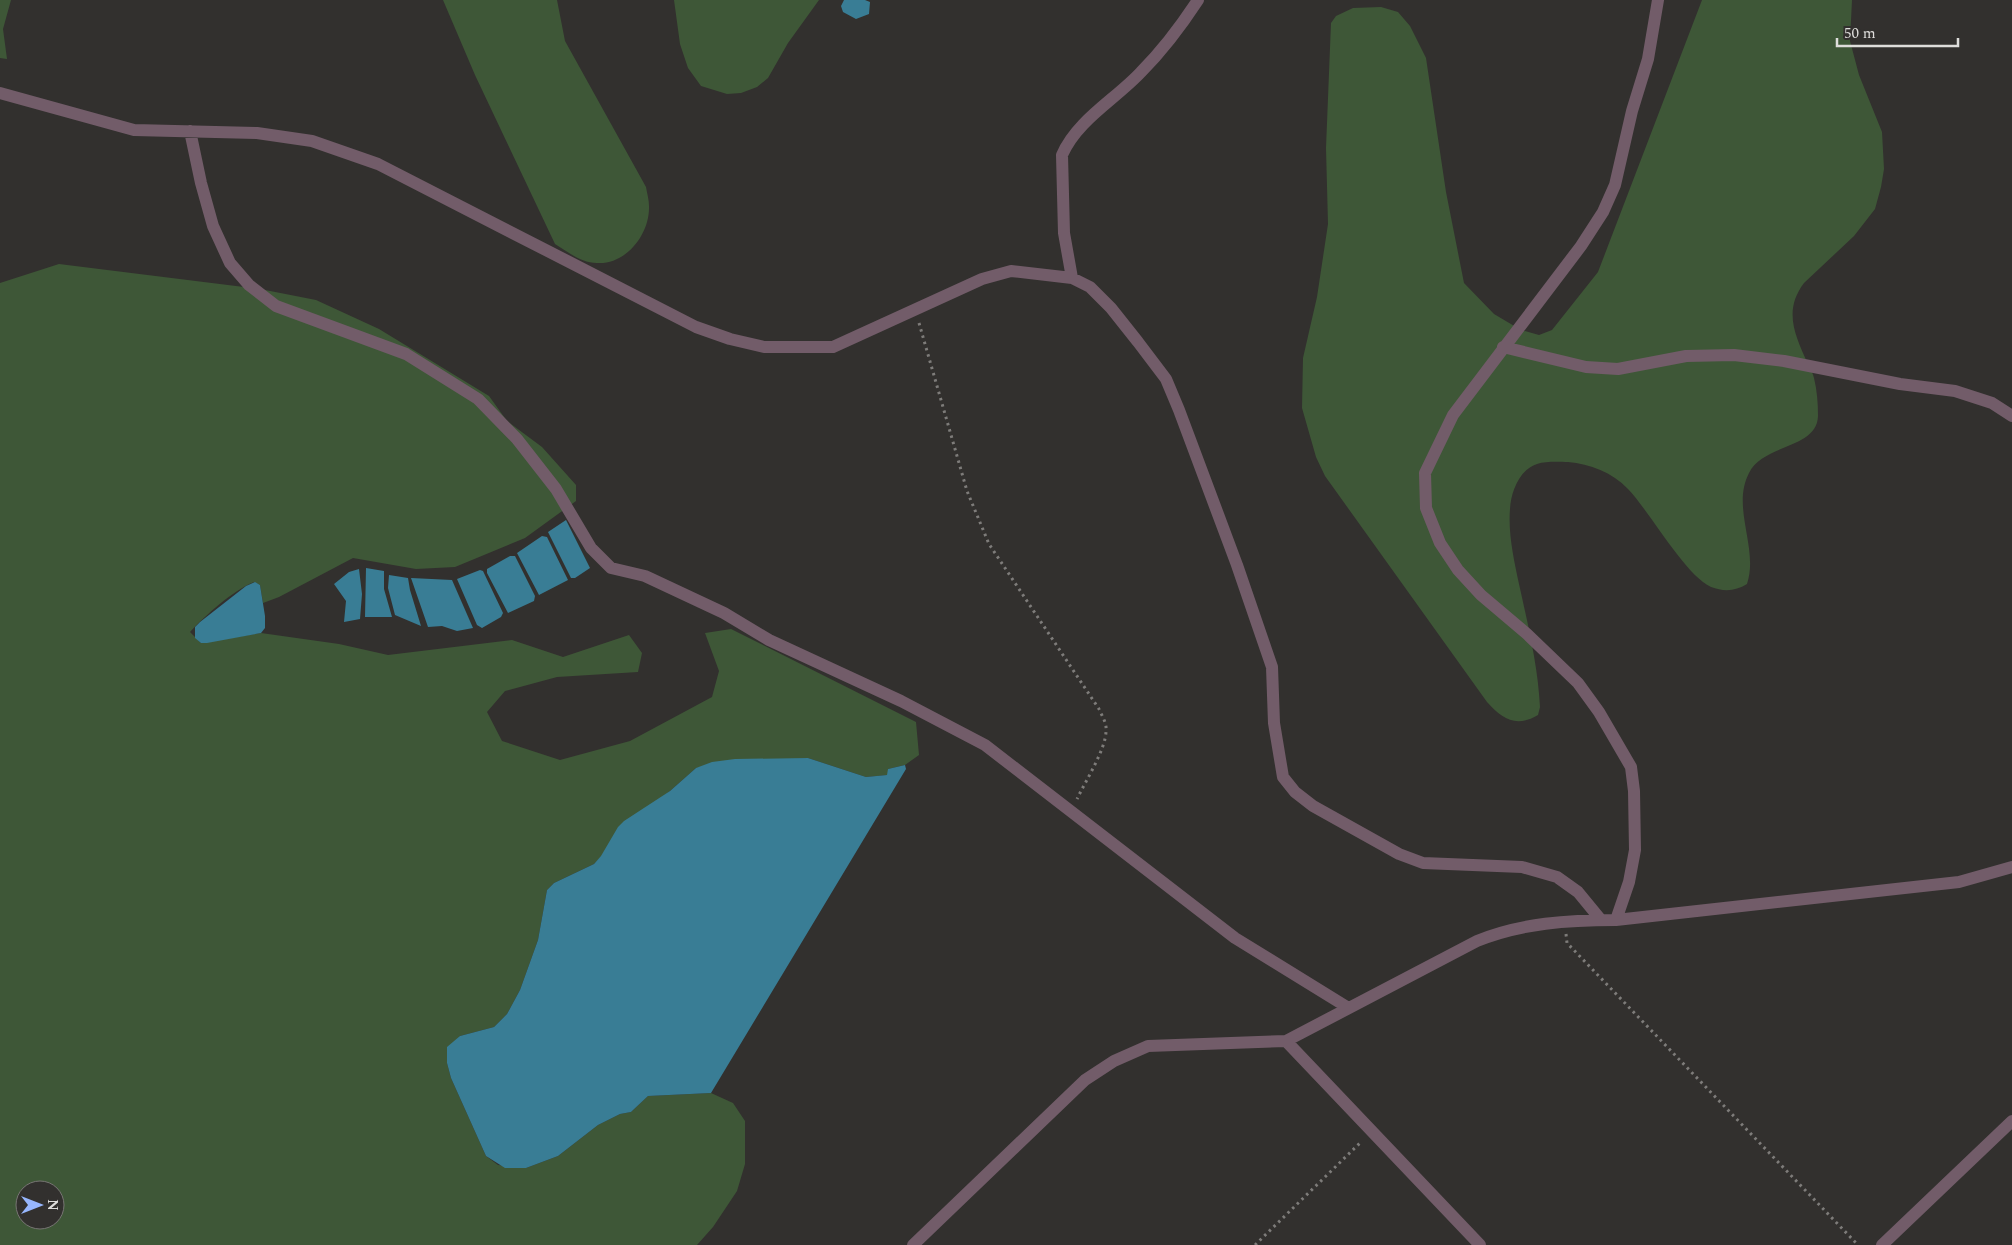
<svg xmlns="http://www.w3.org/2000/svg" width="2012" height="1245" font-family="Spectral,serif">
  <rect width="100%" height="100%" fill="#32302e"/>
  <path fill="#3e5737" fill-rule="evenodd" d="M0 0H11L3 29 7 59 0 58Z
    M443 0H557L565 41 646 187C647 193 649 200 649 206 650 234 626 265 597 263 581 263 568 252 555 244L475 75Z
    M674 0H819L788 43 768 78 757 87 741 93 727 94 701 86 688 68 680 44Z
    M1702 0H1852L1850 41 1859 75 1882 132 1884 169 1881 187 1875 209 1854 236 1804 283C1783 311 1795 335 1808 364 1810 369 1813 373 1814 378 1817 390 1818 403 1818 416 1817 449 1763 444 1749 473 1731 508 1759 548 1747 584 1736 591 1724 592 1711 587 1685 575 1650 512 1628 489 1612 472 1590 464 1568 462 1559 462 1546 461 1537 464 1519 470 1511 492 1510 509 1508 534 1514 560 1519 584 1528 625 1538 666 1540 707L1538 715C1516 728 1502 719 1487 702L1325 476 1316 457 1302 408 1303 358 1317 297 1328 224 1326 148 1331 23 1336 16 1353 8 1381 7 1398 12 1410 26 1426 58 1446 192 1464 283 1494 314 1521 330 1539 335 1552 330 1598 272Z
    M59 264 260 289 316 300 379 329 489 396 507 421 542 447 576 485V501L525 538 455 567 416 569 353 558 279 597 263 603 260 585 254 582C232 591 206 615 190 632L201 643 261 633 339 644 388 655 512 640 563 657 629 635 642 653 638 672 557 677 505 691 487 712 502 741 560 760 630 741 712 697 719 671 705 633 731 629 916 722 919 755 905 765 888 769V775L866 777 808 758 696 768 670 791 651 805 594 864 554 883 547 890 538 940 520 990 507 1014 494 1027 460 1036 447 1063 451 1078 486 1156 498 1165 526 1168 558 1156 598 1125 620 1114 631 1112 648 1096 711 1093 733 1103 745 1121V1164L737 1191 713 1227 697 1245H0V283ZM25 1190H55V1220H25Z"/>
  <path fill="#397d95" d="M844 0H865L870 2 869 14 856 19 843 12 841 6Z
    M566 520 590 568 575 578H571L548 532Z
    M542 536 547 537 568 580 539 595 517 553Z
    M510 556H515L535 596 534 601 508 613 487 573V569Z
    M366 568 384 571V589L392 617H365Z
    M359 569 362 594 360 619 344 622 346 601 334 584 349 572Z
    M480 570 483 571 503 613 501 617 482 628 477 625 457 579Z
    M389 575 408 578 410 590 421 626 395 615 388 588Z
    M411 578 452 580 473 628 457 631 442 626 428 627Z
    M255 582 260 585 265 616V628L261 633 207 643H201L195 638V627L200 622 246 586Z
    M808 758 866 777 887 775 888 769 905 765 906 769 711 1093 648 1096 631 1112 620 1114 598 1125 558 1156 526 1168H505L486 1156 451 1078 447 1063V1047L460 1036 494 1027 507 1014 520 990 538 940 547 890 554 883 594 864 601 856 618 827 624 821 670 791 696 768 712 762 735 759Z"/>
  <g fill="none" stroke-linecap="round" stroke-linejoin="round">
    <path stroke="#7e7c7a" stroke-width="3" stroke-dasharray="2.5 4" stroke-linecap="butt" d="M919 323 967 491 989 544 1099 709C1102 716 1107 723 1106 731 1106 749 1085 782 1077 799
      M1566 934 1567 943 1858 1245
      M1255 1245 1362 1141"/>
    <path stroke="#725c69" stroke-width="12" d="M0 93 134 130 257 133 312 141 378 164 696 327 730 339 764 347H833L982 279 1011 271 1072 278 1090 287 1111 308 1138 342 1166 379 1179 410 1237 565 1272 667 1274 723 1283 777 1295 792 1313 806 1399 854 1423 863 1522 867 1557 877 1578 892 1601 920
      M190 131 201 183 213 226 230 263 249 285 276 306 406 354 478 399 517 439 556 489 591 548 611 568 645 576 724 613 769 640 901 701 985 745 1235 938 1347 1007
      M1072 278 1064 233 1062 155C1077 120 1116 99 1141 72 1163 50 1181 26 1198 0
      M1503 347 1586 367 1618 369 1686 356 1734 355 1784 361 1900 384 1955 391 1992 403 2012 416
      M1616 920 1629 882 1635 850 1634 791 1631 767 1599 712 1578 683 1527 634 1481 595 1458 570 1440 543 1426 508 1425 473 1453 415 1581 246 1603 212 1615 185 1632 111 1648 59 1658 0
      M1286 1041 1480 1245
      M913 1245 1085 1080 1114 1061 1148 1046 1286 1041 1477 941C1521 923 1569 920 1616 920L1959 882 2012 867
      M1882 1245 2012 1121"/>
  </g>
  <g transform="translate(40 1205) rotate(90)"><circle r="24" fill="#32302e" stroke="#777573"/>
  <path d="M0-4L9 19L0 12L-9 19Z" fill="#97b6fd"/>
  <text y="-8" font-size="14" font-weight="bold" text-anchor="middle" fill="#dedddb">N</text>
  </g>
  <path d="M1837 38v8h121v-8" fill="none" stroke="#dedddb" stroke-width="2.5"/>
  <text x="1844" y="38" font-size="15" fill="#dedddb" stroke="#32302e" stroke-width="4" paint-order="stroke">50 m</text>
</svg>
